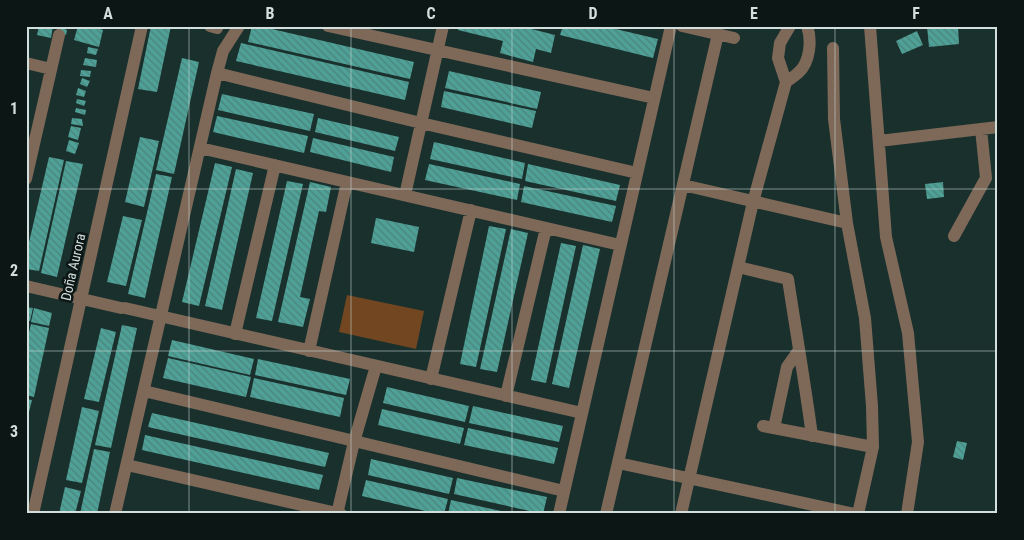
<svg xmlns="http://www.w3.org/2000/svg" width="1024" height="540" font-family="'Roboto Condensed',sans-serif">
  <defs>
    <pattern id="building-back-hatch" width="6" height="6" patternUnits="userSpaceOnUse" patternTransform="scale(1.25)"><rect width="6" height="6" fill="#4fa096"/><path d="M-1 5l2 2M0 0l6 6M5-1l2 2" fill="none" stroke="#4a847d"/></pattern>
  </defs>
  <rect width="100%" height="100%" fill="#1a302d"/>
  <path fill="#714620" d="M347 295 424 311 416 349 339 332Z"/>
  <path fill="url(#building-back-hatch)" d="M39 26H53L51 38 37 35Z
    M78 26H89L103 30 99 47 74 40Z
    M151 26H171L157 92 138 89Z
    M252 26 272 29 414 62 410 79 248 42Z
    M459 26H520L555 35 551 53 536 49 533 62 500 53 503 41 458 30Z
    M563 26H603L658 39 653 58 560 35Z
    M927 26H958L959 44 929 47Z
    M58 27 67 30 66 35 56 33Z
    M917 31 923 45 902 54 896 41Z
    M241 43 409 82 405 100 236 61Z
    M88 47 98 49 96 55 87 53Z
    M85 58 97 60 96 67 83 65Z
    M182 58 199 62 174 174 156 170Z
    M81 70 91 71 90 77 80 76Z
    M449 71 541 92 537 109 445 88Z
    M82 78 90 81 87 87 80 84Z
    M78 88 86 91 84 97 76 95Z
    M444 91 536 111 532 128 441 107Z
    M222 94 314 114 310 131 218 110Z
    M77 99 86 101 84 106 76 103Z
    M76 108 86 110 85 115 75 112Z
    M217 116 308 136 304 153 213 132Z
    M72 118 82 119 83 126 71 124Z
    M318 118 399 137 395 151 315 132Z
    M71 126 81 128 78 140 68 137Z
    M140 137 159 141 144 207 125 202Z
    M313 138 394 157 391 172 310 152Z
    M69 140 79 143 75 154 66 151Z
    M434 142 525 163 522 179 430 159Z
    M49 157 64 160 39 271 26 269V255Z
    M66 161 83 164 57 277 41 273Z
    M215 163 232 167 199 306 182 302Z
    M429 164 520 184 517 200 425 180Z
    M528 164 620 185 616 201 525 181Z
    M236 169 253 173 222 310 205 306Z
    M156 174 172 177 145 298 128 294Z
    M287 181 303 184 272 321 256 318Z
    M310 182 331 187 326 212 319 211 300 297 310 299 303 327 278 322Z
    M943 182 944 197 927 199 925 184Z
    M524 186 616 206 612 222 521 202Z
    M123 216 142 220 126 286 107 282Z
    M376 218 419 227 414 252 371 243Z
    M489 226 506 229 476 367 460 364Z
    M511 229 528 233 497 372 480 369Z
    M561 243 576 246 546 383 531 380Z
    M583 245 600 249 569 388 552 384Z
    M26 307 33 308 30 321H26Z
    M34 308 52 313 49 326 31 322Z
    M31 324 49 328 37 383 30 381 37 383 34 397 26 395V345Z
    M122 325 137 328 111 448 95 445Z
    M101 328 116 332 99 402 84 399Z
    M172 340 254 359 250 375 168 356Z
    M168 358 251 377 246 397 163 378Z
    M258 359 350 379 346 395 255 375Z
    M254 378 344 398 340 417 250 397Z
    M387 387 469 406 465 422 383 403Z
    M26 399 32 400 27 420H26Z
    M473 406 563 426 559 442 469 423Z
    M82 407 99 411 82 483 66 480Z
    M382 409 464 428 460 444 378 425Z
    M152 413 329 453 325 467 148 427Z
    M468 428 558 448 554 464 464 445Z
    M145 435 323 475 319 490 142 450Z
    M957 441 967 443 963 460 953 457Z
    M94 449 110 452 97 514H80Z
    M371 459 453 478 449 494 368 475Z
    M457 478 547 497 543 514 454 494Z
    M366 480 448 499 444 514H438L362 496Z
    M65 487 81 491 75 514H59Z
    M451 500 510 513 509 514H448Z"/>
  <g fill="none" stroke-linecap="round" stroke-linejoin="round">
    <path stroke="#7e6959" stroke-width="12" d="M210 26 217 28 218 26
      M328 26 654 98
      M682 26 734 38
      M870 26 886 237 908 333 918 442 907 514
      M833 48 834 119 847 223 865 318 872 406 873 447 858 514
      M26 63 51 69
      M217 73 421 123 637 173
      M786 82C790 79 795 76 799 72 810 62 812 40 807 26
      M879 141 998 127
      M200 148 620 245
      M26 179 59 35
      M683 185 847 223
      M405 195 443 26
      M954 236 986 178 981 129
      M738 267 788 279C796 332 805 383 812 436
      M26 286 121 308
      M125 308 582 413
      M235 334 275 165
      M309 351 347 182
      M431 379 471 210
      M144 391 564 491
      M506 396 546 228
      M763 426 873 447
      M774 428 787 367 799 350
      M618 463 855 514
      M127 465 341 514
      M33 514 142 26
      M115 514 217 73 223 51 239 26
      M337 514 354 442 376 366
      M559 514 671 26
      M606 514 718 34
      M681 514 753 202 786 82 778 58 780 43 790 26"/>
  </g>
  <path fill="none" stroke="#d2dfdd" stroke-width="1" stroke-opacity="0.55" d="M189 26V514M351 26V514M512 26V514M674 26V514M835 26V514M26 189H998M26 351H998"/>
  <g text-anchor="middle" stroke-width="5" stroke-linejoin="round" paint-order="stroke">
    <g font-size="14" fill="#d2dfdd" stroke="#0c1614">
      <text transform="translate(73 267) rotate(-77)" y="5">Doña Aurora</text>
    </g>
  </g>
  <rect width="1024" height="540" fill="none" stroke="#0c1614" stroke-width="55"/>
  <rect x="28" y="28" width="968" height="484" fill="none" stroke="#d2dfdd" stroke-width="2"/>
  <g font-size="16" text-anchor="middle" font-weight="bold" fill="#d2dfdd">
    <text x="108" y="19">A</text>
    <text x="270" y="19">B</text>
    <text x="431" y="19">C</text>
    <text x="593" y="19">D</text>
    <text x="754" y="19">E</text>
    <text x="916" y="19">F</text>
    <text x="14" y="114">1</text>
    <text x="14" y="276">2</text>
    <text x="14" y="437">3</text>
  </g>
</svg>
